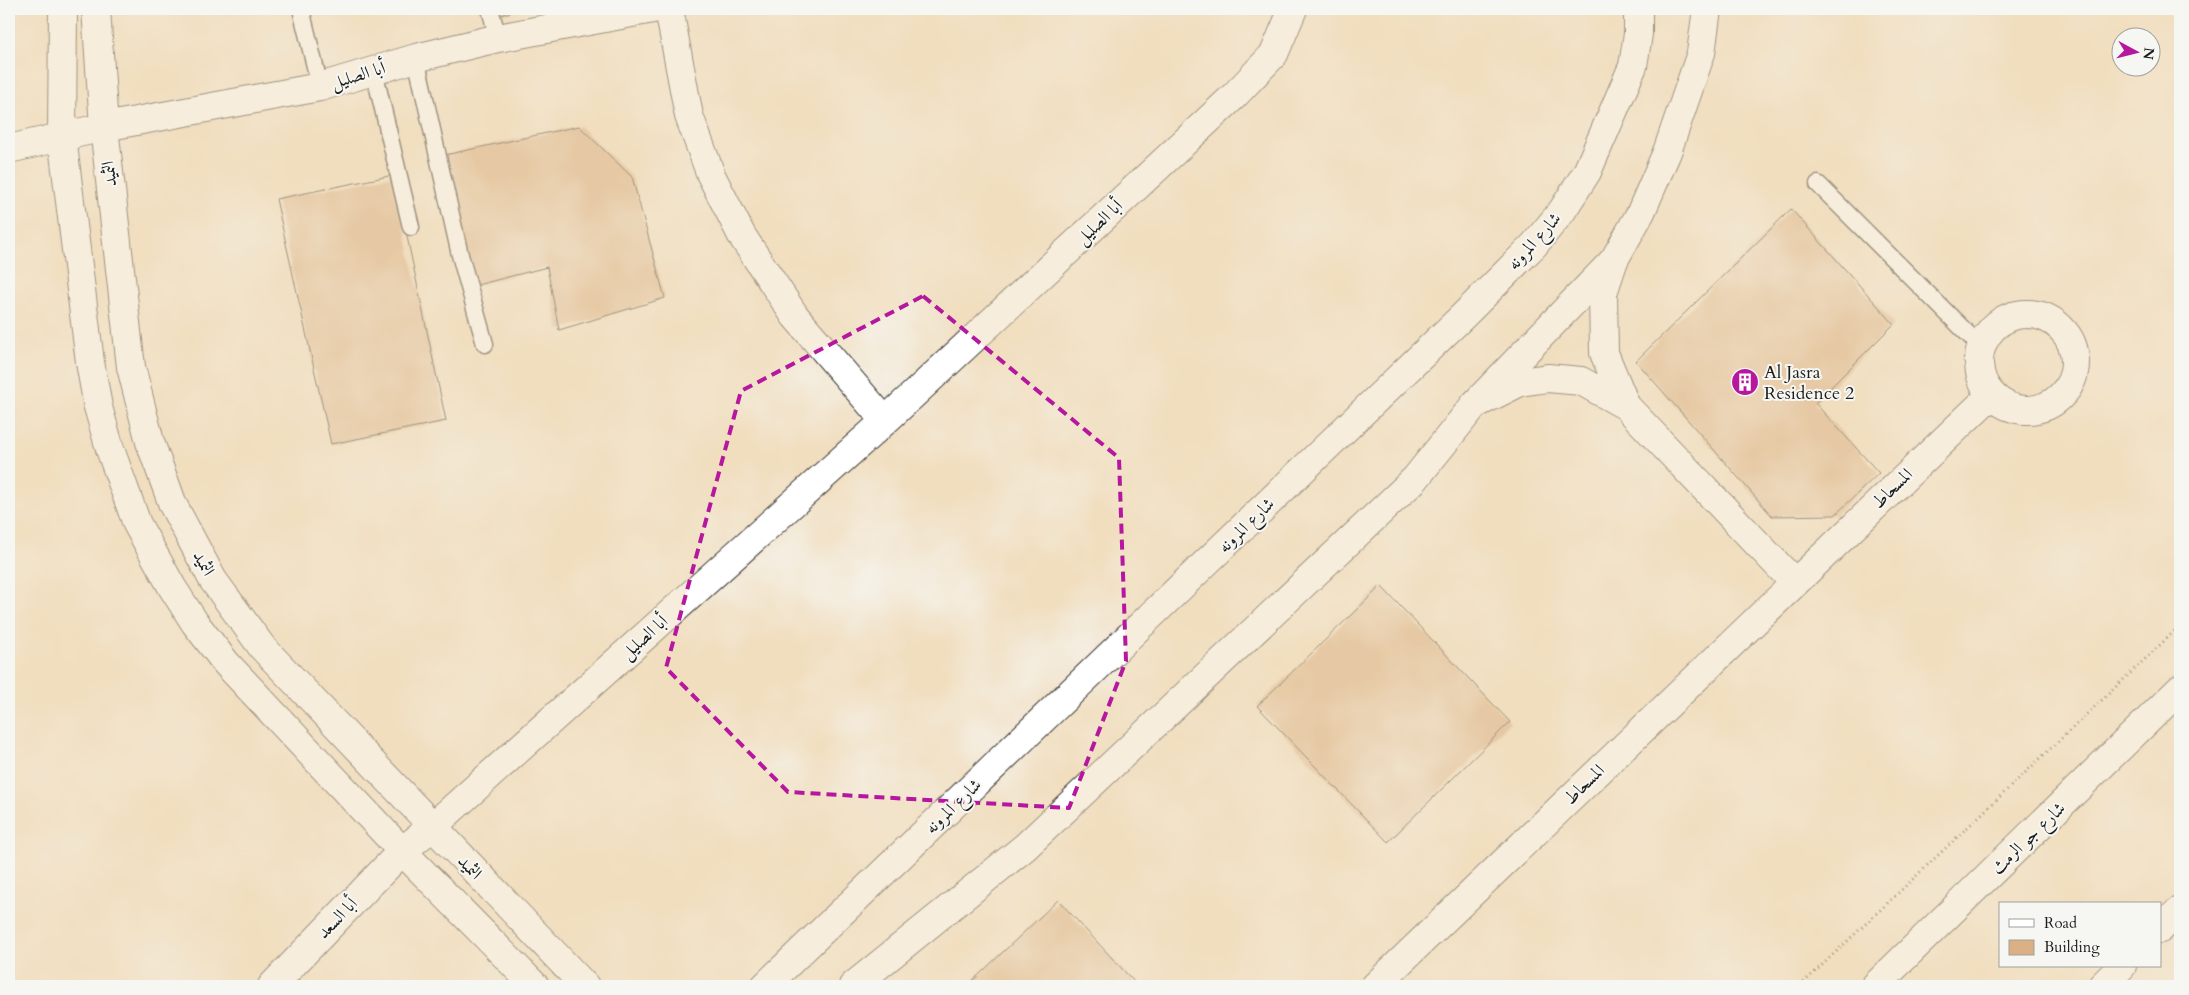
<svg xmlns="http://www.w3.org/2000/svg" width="2189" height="995" font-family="Cardo,Amiri,serif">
  <rect width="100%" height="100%" fill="#f6f6f2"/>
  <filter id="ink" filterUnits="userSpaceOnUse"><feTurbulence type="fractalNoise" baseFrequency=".02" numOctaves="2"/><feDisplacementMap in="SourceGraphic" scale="10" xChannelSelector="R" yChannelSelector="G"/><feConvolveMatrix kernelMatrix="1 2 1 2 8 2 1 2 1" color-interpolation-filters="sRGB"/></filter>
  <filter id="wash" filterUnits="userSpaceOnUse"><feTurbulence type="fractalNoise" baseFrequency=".0096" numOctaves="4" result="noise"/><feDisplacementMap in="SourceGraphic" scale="20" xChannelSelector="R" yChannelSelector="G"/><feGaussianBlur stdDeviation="1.12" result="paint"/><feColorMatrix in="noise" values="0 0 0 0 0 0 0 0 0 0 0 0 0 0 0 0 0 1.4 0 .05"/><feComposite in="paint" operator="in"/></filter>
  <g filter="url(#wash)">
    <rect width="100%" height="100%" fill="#f1debf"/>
    <g id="blocks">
      <path fill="#dab084" d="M492 9H521L494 17Z
        M579 126 632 177 665 298 559 330 547 267 473 286 440 156Z
        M394 175 446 421 331 444 276 199Z
        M1791 209 1894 324 1815 403 1879 473 1835 515 1772 516 1636 361Z
        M1381 586 1510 722 1388 842 1257 706Z
        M1058 900 1138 986H967Z"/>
    </g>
  </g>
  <g filter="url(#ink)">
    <use href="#blocks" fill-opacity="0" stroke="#3c3934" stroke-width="1"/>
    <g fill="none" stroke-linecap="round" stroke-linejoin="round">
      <g stroke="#3c3934" stroke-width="19">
        <path id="lane" d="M301 9 320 87
          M490 9 498 38
          M416 58 460 255 485 344
          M374 71 411 227
          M1818 184 1981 347"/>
      </g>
      <g stroke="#3c3934" stroke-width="30">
        <path id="street" d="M63 9 62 137 90 362 98 407 110 449 137 524 172 587 195 623 226 663 402 851 535 986
          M96 9 104 127 131 367 150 442 173 505 213 580 262 647 585 986
          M669 9 689 116 711 175 742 236 795 316 885 421
          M9 149 104 127 320 87 416 58 498 38 653 9
          M1614 260 1603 293 1604 353 1626 406
          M1979 362a48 48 0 1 1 96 0a48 48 0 1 1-96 0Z
          M1478 403 1520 382 1548 378 1581 381 1626 406 1794 582
          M272 986 402 851 432 827 885 421 1234 96 1274 54 1293 9
          M1375 986 1991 395"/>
      </g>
      <g stroke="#3c3934" stroke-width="30">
        <path id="secondary" d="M2160 929 2180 910
          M765 986 1464 315 1534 245 1562 211 1587 172 1633 66 1638 34V9
          M853 986 1025 847 1415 479 1475 404 1614 260 1641 212 1667 152 1701 53 1707 9
          M1875 986 2180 689
          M2102 986 2122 966"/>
      </g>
      <path stroke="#3c3934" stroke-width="3" stroke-dasharray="1 4" stroke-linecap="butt" d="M1800 986 2180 626"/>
      <use href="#lane" stroke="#fff" stroke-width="16"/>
      <use href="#street" stroke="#fff" stroke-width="28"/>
      <use href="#secondary" stroke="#fff" stroke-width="28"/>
    </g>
  </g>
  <path d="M0 0H2189V995H0ZM923 296 1119 458 1126 661 1069 808 788 792 666 668 741 391Z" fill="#f1debf" fill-opacity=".55" fill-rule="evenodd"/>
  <path fill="none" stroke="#b5179e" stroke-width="4" stroke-dasharray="10 6" stroke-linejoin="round" d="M923 296 1119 458 1126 661 1069 808 788 792 666 668 741 391Z"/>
  <defs>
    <g id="building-disc" transform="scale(1.4375)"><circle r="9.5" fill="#b5179e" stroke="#f6f6f2"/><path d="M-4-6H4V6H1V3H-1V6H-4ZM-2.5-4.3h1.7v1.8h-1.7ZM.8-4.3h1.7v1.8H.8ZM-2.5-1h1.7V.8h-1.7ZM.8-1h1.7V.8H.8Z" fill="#fff"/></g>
  </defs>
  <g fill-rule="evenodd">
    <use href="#building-disc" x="1745" y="382"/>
  </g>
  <g text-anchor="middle" stroke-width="4" stroke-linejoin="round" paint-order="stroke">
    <g font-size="18" fill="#1c1c1c" stroke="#f6f6f2">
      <text transform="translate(358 75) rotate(-17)" y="6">أبا الصليل</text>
      <text transform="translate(109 174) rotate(-97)" y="6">الثميد</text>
      <text transform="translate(1099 222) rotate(-43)" y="6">أبا الصليل</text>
      <text transform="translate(1534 241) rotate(-48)" y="6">شارع المرونه</text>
      <text transform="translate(1892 488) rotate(-44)" y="6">المسحاط</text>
      <text transform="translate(1246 525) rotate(-44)" y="6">شارع المرونه</text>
      <text transform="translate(204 563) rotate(61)" y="6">الثميد</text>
      <text transform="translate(644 637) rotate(-42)" y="6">أبا الصليل</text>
      <text transform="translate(1584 784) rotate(-44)" y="6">المسحاط</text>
      <text transform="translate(953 806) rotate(-44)" y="6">شارع المرونه</text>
      <text transform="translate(2028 838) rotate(-44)" y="6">شارع جو الرمث</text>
      <text transform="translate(470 867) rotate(46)" y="6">الثميد</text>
      <text transform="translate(337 918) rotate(-46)" y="6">أبا السعد</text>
    </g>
    <g font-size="18" fill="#1c1c1c" stroke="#f6f6f2" text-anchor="start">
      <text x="1764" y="378">Al Jasra<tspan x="1764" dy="21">Residence 2</tspan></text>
    </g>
  </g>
  <rect width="2189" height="995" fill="none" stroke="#f6f6f2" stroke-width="30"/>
  <rect x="1999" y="902" width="162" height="65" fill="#f6f6f2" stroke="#9f9f9c"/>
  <rect x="2009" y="919" width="25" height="8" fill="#ffffff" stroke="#9f9f9c"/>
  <text x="2044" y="928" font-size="15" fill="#1c1c1c">Road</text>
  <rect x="2009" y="940" width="25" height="15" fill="#dab084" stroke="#9f9f9c"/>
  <text x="2044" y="952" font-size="15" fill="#1c1c1c">Building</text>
  <g transform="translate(2136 52) rotate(97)"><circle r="24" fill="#f6f6f2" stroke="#9f9f9c"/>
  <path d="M0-4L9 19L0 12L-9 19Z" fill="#b5179e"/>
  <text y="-8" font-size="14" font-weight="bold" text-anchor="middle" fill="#1c1c1c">N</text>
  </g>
</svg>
